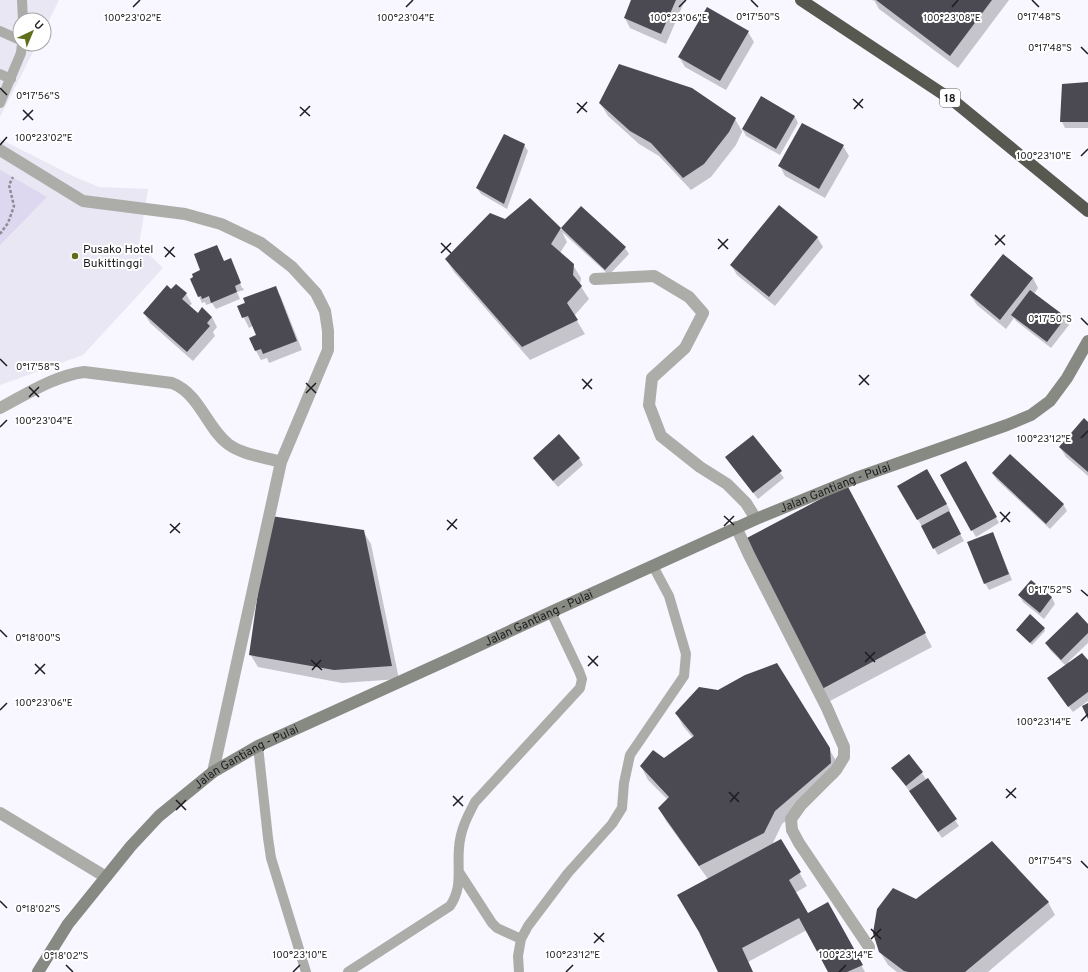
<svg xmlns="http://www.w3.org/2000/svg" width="1088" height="972" font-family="Overpass,sans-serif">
  <rect width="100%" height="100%" fill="#f8f6fe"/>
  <path fill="#e9e7f3" d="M0 0H59L44 30V20H20V44H37L0 117Z
    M0 139 75 177 99 187 148 189 139 245 163 268 83 355 0 385Z"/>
  <path fill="#ddd7ef" d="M0 170 47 197 0 245Z"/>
  <path fill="#0003" d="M633 0H685L666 44 630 28 625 18Z
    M872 0H1009L958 68 879 9 874 0V1Z
    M748 32 754 42 726 90 685 67 679 57Z
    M1088 83V128H1065L1062 122Z
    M761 97 795 117 798 123 780 155 746 136 743 130 736 145 711 177 691 190 659 156 639 144 608 116 600 103 735 119 742 131Z
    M524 145 528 151 507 209 481 194 477 188Z
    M843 146 849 156 825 198 785 176 780 166Z
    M530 199 561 230 581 207 625 248 629 254 609 275 562 232 567 242 560 253 573 265 581 278 580 285 589 299 574 316 585 334 530 360 454 272 446 259 506 220Z
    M817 237 823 247 775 306 737 275 731 265Z
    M217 246 224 262 231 260 242 288H243L244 290 237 292 240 299 216 309 212 303 206 305 205 302 202 303 191 279 202 271Z
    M1033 278 1038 288 1034 294 1065 318 1069 325 1051 348 1016 321 1014 318 1006 329 977 305 971 296Z
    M275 287 281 297 302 350 269 363 267 358 261 360 256 351 257 336 253 326 249 328 238 306Z
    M171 290 186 294 192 304 189 306 198 314 212 317 217 327 213 332 215 336 193 361 150 323 144 313Z
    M1088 423V476L1066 457 1060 447Z
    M753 437 784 478 758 499 726 458Z
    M534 458H579L583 465 558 487 538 464Z
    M966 462 999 523 976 537 941 476Z
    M927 470 950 510 948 512 964 541 938 555 899 486Z
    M993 474 1063 504 1067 511 1050 529 997 480Z
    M854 500 932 647 830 701 823 688Z
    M363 531 371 544 399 679 342 683 258 667 250 654Z
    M996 540 1012 580 989 590 985 583Z
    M1031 581 1052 598 1055 604 1044 619 1023 602 1019 595Z
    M1088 625V643L1068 662H1088V701L1073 712 1052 685 1066 666 1050 650 1046 643Z
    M1044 628 1045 631 1032 645 1017 630Z
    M676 713 829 749 837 762 838 777 782 824 772 845 781 840 807 886 795 893 807 915 833 913 865 972H830L807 930 748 962 753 972H719L708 879 666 821 659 808 668 800 648 780 641 766 664 759 693 738 683 726Z
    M909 755 959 826 942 838 893 768Z
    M916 900 1048 902 1055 915 988 972H897L888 965 880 952Z"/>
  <path fill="#4b4951" d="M631 0H676L661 34 624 18Z
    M876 0H992L950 56Z
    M707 7 749 31 720 81 678 57Z
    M619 64 692 88 736 118 729 132 704 164 683 178 651 143 630 131 599 103Z
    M1088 82V122H1060L1062 84Z
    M761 96 795 116 776 149 742 129Z
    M802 123 844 145 819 189 778 166Z
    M504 134 525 144 504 204 476 188Z
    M530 198 561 228 551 244 574 264 573 275 582 286 567 303 578 320 522 347 445 259 490 213 505 219Z
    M779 205 818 237 769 297 730 265Z
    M581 206 626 247 605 270 561 228Z
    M217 245 224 261 231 258 241 283 235 286 237 292 211 303 209 296 202 299 201 296 198 297 190 279 193 277 192 274 200 270 194 254Z
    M1003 254 1033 278 1000 320 970 295Z
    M176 284 187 293 182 299 198 313 202 307 212 317 207 323 210 326 187 352 143 313 167 285 171 289Z
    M276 286 297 341 263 354 261 349 255 351 249 338 256 335 248 316 242 318 237 306 245 303 243 298Z
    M1030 290 1066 317 1047 342 1011 315Z
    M1084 418 1088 422V472L1059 447Z
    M559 434 580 458 553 481 533 458Z
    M753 435 782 471 753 493 725 457Z
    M1010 454 1064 504 1046 524 992 473Z
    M966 461 997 517 971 531 940 475Z
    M927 469 947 504 917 520 897 486Z
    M847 485 926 633 822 689 743 540Z
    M949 511 961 534 933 549 921 526Z
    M271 516 364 530 392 666 334 670 249 655 260 578Z
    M993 532 1009 574 984 584 967 542Z
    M1031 580 1052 597 1040 613 1018 595Z
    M1077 612 1088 624V633L1061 660 1045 643Z
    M1030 614 1045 628 1030 643 1016 630Z
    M1082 653 1088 660V692L1068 707 1047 678Z
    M777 663 830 748 831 763 775 811 764 833 699 866 658 808 669 797 640 766 653 750 664 758 694 736 675 713 699 687 718 690 745 675Z
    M1088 703V719L1082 706Z
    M909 754 923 772 906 786 891 768Z
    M928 778 957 819 938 832 909 791Z
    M781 839 801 872 789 880 808 913 828 902 863 965 847 972H828L799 918 742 948 753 972H718L699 932 677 895Z
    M992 841 1049 902 965 972H908L904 971 879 952 873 933 877 909 893 888 916 899Z"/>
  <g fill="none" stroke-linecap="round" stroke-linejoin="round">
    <path stroke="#8f8d94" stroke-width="2.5" stroke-dasharray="3 2" stroke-linecap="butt" d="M0 234 8 223 14 206 9 185 13 177"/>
    <path stroke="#acada9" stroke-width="10" d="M22 0 23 20
      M0 31 20 40
      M0 74 11 79
      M0 103 21 53 22 44
      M258 746 268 838 271 858 306 972
      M459 872 492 923 497 928 521 939
      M348 972 450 906C463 887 457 869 459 848 460 831 467 817 475 802L580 688 582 679 579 671 551 612
      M519 972 518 956 521 939 528 926 568 873 612 824 622 808 624 783 630 755 684 676 686 654 669 596 653 566"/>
    <path stroke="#acada9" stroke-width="12" d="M0 150 83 201 185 214 221 224 261 243 292 267 316 293 325 311 328 331V350L281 462 213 772
      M595 279 654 276 689 297 703 313 685 348 652 378 649 405 661 436 700 467 727 484 746 503 756 519
      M0 408C27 394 54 376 84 372L172 383C200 394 206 427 228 444 243 455 264 457 281 462
      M736 527 749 555 827 708 844 747V757L836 770 801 805 791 819 792 830 799 843 869 947
      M0 813 106 877"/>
    <path stroke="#878983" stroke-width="12" id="s1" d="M38 972 68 924 131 846 159 816 213 772 258 746 452 658 551 612 756 519 856 478 1007 425 1031 415 1050 401 1067 378 1088 341"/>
    <path stroke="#575951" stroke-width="12" d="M801 0 955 102 1088 211"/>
  </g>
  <path fill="none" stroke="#1d1c20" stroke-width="1.5" d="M751 0 758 7M1032 0 1039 7M133 7 140 0M406 7 413 0M679 7 686 0M952 7 958 0M1081 47 1088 54M0 88 7 95M853 99 863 108M577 103 587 112M300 107 310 116M854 109 863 99M23 110 33 120M577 113 587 102M300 116 310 106M23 120 33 110M0 145 7 137M1081 156 1088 149M995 235 1005 245M718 239 728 249M441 243 451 253M995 245 1005 235M164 247 175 257M718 249 728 239M441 253 451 243M165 257 174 247M1081 318 1088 325M0 359 7 366M859 375 869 385M582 379 592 389M306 383 316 393M859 385 869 375M29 387 39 397M583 389 592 379M306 393 316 383M29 397 39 387M0 427 7 420M1081 438 1088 431M1000 512 1010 522M724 516 734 525M447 520 457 529M1001 522 1010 512M170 524 180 533M724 526 734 516M447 530 457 519M170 533 180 523M1081 590 1088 596M0 630 7 637M865 652 875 662M588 656 598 666M311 660 322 670M865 662 875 652M35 664 45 674M588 666 598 656M312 670 321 660M35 674 45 664M0 710 7 703M1081 721 1088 714M1006 789 1016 798M729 792 739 802M453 796 463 806M1006 798 1016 788M176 800 186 810M730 802 739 792M453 806 463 796M176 810 186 800M1081 861 1088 868M0 901 7 908M871 929 881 939M594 933 604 942M871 939 881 929M594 943 604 933M66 965 73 972M293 972 300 965M566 972 573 965M839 972 846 965"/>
  <circle fill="#5e6e19" stroke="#fff" stroke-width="1.5" cx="75" cy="256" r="4"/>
  <g text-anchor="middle" stroke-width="4" stroke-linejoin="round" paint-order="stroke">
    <rect fill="#fff" stroke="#616063" stroke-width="1" x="940" y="89" width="20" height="18" rx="3"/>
    <g font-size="11" font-weight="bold" fill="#1d1c20">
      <text x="950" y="102">18</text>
    </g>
    <g font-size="12" fill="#1d1c20" stroke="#fff" text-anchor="start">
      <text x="83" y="253">Pusako Hotel<tspan x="83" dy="14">Bukittinggi</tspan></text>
    </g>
    <g font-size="12" fill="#1d1c20" stroke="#fff">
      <text dy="4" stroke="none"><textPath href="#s1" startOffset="952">Jalan Gantiang - Pulai</textPath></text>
      <text dy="4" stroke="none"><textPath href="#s1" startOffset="628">Jalan Gantiang - Pulai</textPath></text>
      <text dy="4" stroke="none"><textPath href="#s1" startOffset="304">Jalan Gantiang - Pulai</textPath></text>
    </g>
  </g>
  <g font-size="10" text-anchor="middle" fill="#1d1c20" stroke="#fff" stroke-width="4" stroke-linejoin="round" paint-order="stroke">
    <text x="758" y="20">0°17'50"S</text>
    <text x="1039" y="20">0°17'48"S</text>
    <text x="133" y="21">100°23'02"E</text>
    <text x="406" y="21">100°23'04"E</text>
    <text x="679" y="21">100°23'06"E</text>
    <text x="952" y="21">100°23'08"E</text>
    <text x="1050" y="51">0°17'48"S</text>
    <text x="38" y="99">0°17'56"S</text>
    <text x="44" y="141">100°23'02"E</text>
    <text x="1044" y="159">100°23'10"E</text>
    <text x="1050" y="322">0°17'50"S</text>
    <text x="38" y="370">0°17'58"S</text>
    <text x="44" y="424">100°23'04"E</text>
    <text x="1044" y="442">100°23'12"E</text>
    <text x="1050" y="593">0°17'52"S</text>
    <text x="38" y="641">0°18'00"S</text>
    <text x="44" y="706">100°23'06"E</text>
    <text x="1044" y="725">100°23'14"E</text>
    <text x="1050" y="864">0°17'54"S</text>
    <text x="38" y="912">0°18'02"S</text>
    <text x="300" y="958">100°23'10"E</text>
    <text x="573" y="958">100°23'12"E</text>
    <text x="846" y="958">100°23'14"E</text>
    <text x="66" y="959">0°18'02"S</text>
  </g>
  <g transform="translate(32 32) rotate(44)"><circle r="19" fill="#ffffff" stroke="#a5a4a6"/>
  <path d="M0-3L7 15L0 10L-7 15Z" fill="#5e6e19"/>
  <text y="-6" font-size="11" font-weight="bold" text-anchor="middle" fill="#1d1c20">U</text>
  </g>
</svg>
